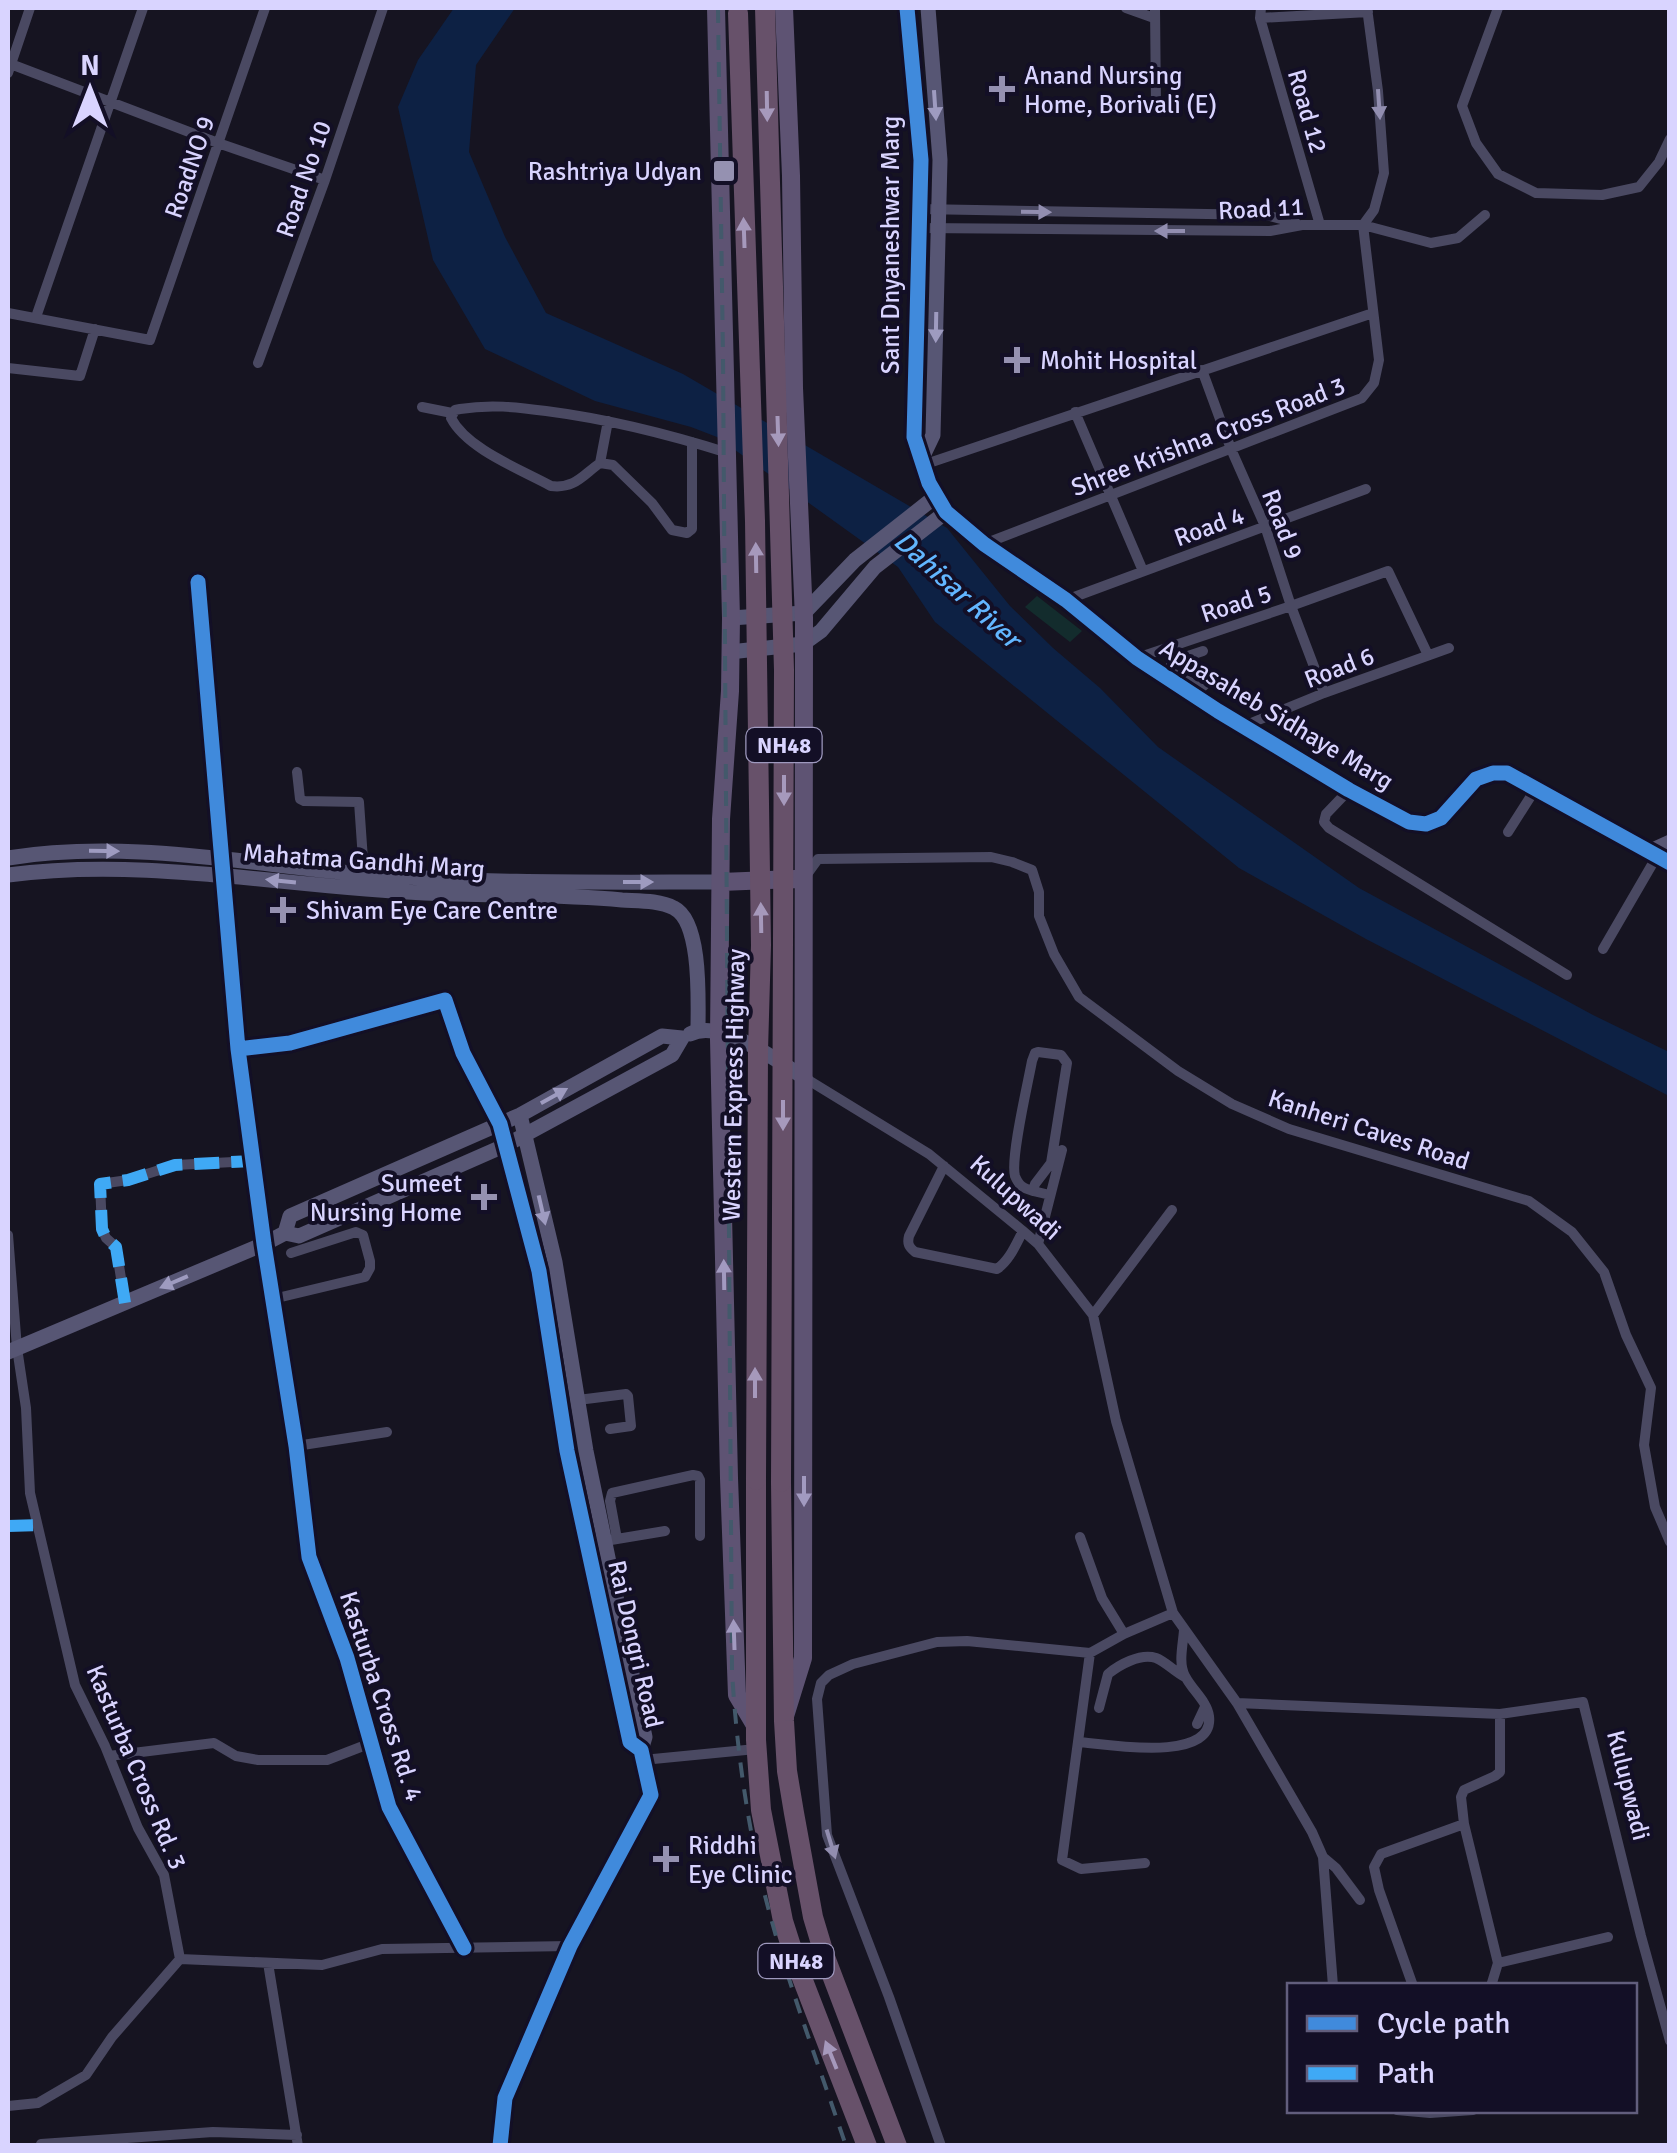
<svg xmlns="http://www.w3.org/2000/svg" width="1677" height="2153" font-family="Signika,sans-serif">
  <rect width="100%" height="100%" fill="#161421"/>
  <path fill="#132c2d" d="M1037 596 1082 631 1070 642 1025 607Z"/>
  <path fill="#0d2144" d="M454 8H515L476 65 469 152 505 237 546 313 683 374 947 528 1010 606 1053 648 1100 688 1158 747 1359 888 1593 1015 1669 1052V1096L1366 939 1239 868 935 622 898 567 717 437 691 427 595 401 485 349 433 260 398 107 418 60Z"/>
  <g fill="none" stroke-linecap="round" stroke-linejoin="round">
    <path stroke="#4a4962" stroke-width="10" d="M1126 8 1154 18
      M1155 8 1156 105
      M1261 8 1260 18 1320 225
      M1498 8 1462 106 1476 143 1498 174 1536 193 1602 195 1639 187 1659 162 1670 139
      M1260 18 1368 12
      M8 63 218 143 325 180
      M8 73 30 8
      M919 209 1266 215 1296 223
      M1363 225 1374 210 1384 173 1378 91 1367 8
      M919 228 1270 231 1302 225H1363L1431 243 1458 238 1485 215
      M8 313 150 340 265 8
      M36 317 143 8
      M258 363 325 180 383 8
      M8 368 80 376 95 329
      M1202 370 1231 449 1265 526 1291 606 1324 693
      M422 407 452 413
      M1075 412 1143 571
      M692 442V529L687 533 672 530 652 503 613 465 600 463C583 475 575 489 551 486 520 469 467 449 451 418L455 410 460 409C490 404 516 407 546 411 608 419 668 434 728 453
      M600 463 608 421
      M923 465 1373 313
      M984 544 1362 398 1374 383 1379 360 1363 225
      M198 582 238 1049 264 1244 296 1446 309 1557 347 1658 389 1807 464 1948
      M1066 600 1366 489
      M1137 658 1291 606 1388 571 1428 655
      M1201 688 1172 673 1169 669 1173 661 1203 651
      M1198 691 1214 676
      M1244 726 1324 693 1449 648
      M297 772 300 799 304 801 359 802 364 874
      M1349 790 1326 814 1324 822 1329 828 1567 975
      M1508 832 1536 788
      M805 877 818 859 991 857 1012 862 1032 870 1039 892V916L1054 954 1079 997 1178 1071 1232 1104 1289 1129 1529 1201 1572 1232 1604 1272 1626 1335 1651 1388 1644 1445 1655 1507 1670 1542
      M1603 949 1657 856
      M238 1049 290 1043 445 1000 463 1053 500 1124
      M805 1078 929 1154 1023 1231 1038 1244 1093 1315 1116 1421 1173 1613 1237 1703 1312 1832 1323 1857 1336 1868 1360 1900
      M944 1166 909 1236C907 1244 909 1247 915 1252L997 1269C1010 1260 1016 1244 1023 1231
      M1033 1191C1023 1188 1019 1186 1015 1176 1010 1159 1028 1083 1032 1061L1035 1053 1038 1052 1061 1055 1067 1063 1051 1163 1035 1184 1033 1191 1050 1195
      M8 1235 17 1348 26 1408 30 1493 75 1685 105 1746 138 1828 164 1875 180 1959
      M1038 1244 1062 1150
      M273 1299 365 1277 370 1268V1261L363 1235 356 1232 291 1253
      M125 1303 116 1247 106 1238 102 1229 100 1184 128 1180 175 1165 253 1161
      M1093 1315 1172 1210
      M578 1400 626 1394 628 1396 631 1426 610 1429
      M296 1446 387 1432
      M1080 1537 1102 1598 1124 1634
      M617 1539 610 1501 612 1493 693 1475 698 1476 700 1480V1536
      M587 1544 665 1531
      M1090 1653 1062 1860 1081 1869 1145 1863
      M1237 1703 1500 1714 1583 1702 1641 1936 1670 2041
      M1099 1708 1108 1674C1119 1665 1140 1653 1156 1658 1166 1662 1175 1672 1185 1677
      M1197 1724 1205 1707
      M1079 1742C1105 1744 1215 1764 1209 1716 1207 1701 1192 1690 1185 1676 1178 1663 1183 1645 1184 1630
      M109 1756 214 1743 236 1756 258 1760H327L371 1743
      M643 1760 756 1749
      M1464 1824 1498 1963 1608 1937
      M1323 1857 1333 1986
      M268 1963 298 2146
      M1413 1986 1379 1890 1374 1867 1381 1854 1464 1824 1461 1797 1464 1790 1495 1776 1500 1772V1714
      M1491 1986 1498 1963
      M8 2106 38 2103 86 2075 112 2037 180 1959 322 1965 382 1949 570 1946
      M1397 2110 1430 2113 1473 2110
      M41 2144 213 2132 297 2135
      M941 2146 889 1997 827 1835 817 1699 821 1683 829 1675 853 1664 937 1642 967 1641 1090 1653 1124 1634 1173 1613"/>
    <path stroke="#575674" stroke-width="15" d="M907 8 921 160 914 437 929 483 946 512 984 544 1066 600 1137 658 1218 711 1349 790 1409 822 1426 824 1441 818 1476 779 1493 773H1507L1648 852 1670 842
      M922 458 933 435 940 160 928 8
      M731 618 804 613 855 560 935 497
      M730 652 803 644 821 631 875 567 946 512
      M8 858C126 839 245 864 363 874 482 884 602 882 721 882
      M8 875C147 857 285 887 424 893 490 896 556 894 622 900 638 901 659 900 674 908 702 922 698 1002 698 1030
      M690 1034C722 1018 778 1062 805 1078
      M520 1115 555 1262 586 1451 645 1737 641 1750
      M500 1124 539 1271 567 1451 630 1742 641 1750 651 1795 570 1946 505 2098 500 2146
      M285 1233 299 1236 506 1145 672 1055 682 1038
      M8 1352 264 1244 285 1233 290 1216 520 1115 662 1036 682 1038"/>
    <path stroke="#5e5373" stroke-width="18" d="M716 8 731 618 730 691 721 819 719 1039 729 1478 737 1695 756 1727
      M784 8 791 176 794 388 804 618 803 1658 785 1716
      M721 882 795 879"/>
    <path stroke="#67516a" stroke-width="20" d="M756 1480V1740L761 1810 783 1921 797 1965 867 2146
      M781 1482 784 1721 787 1771 794 1813 813 1917 825 1957 897 2146"/>
    <path stroke="#43596b" stroke-width="4" stroke-dasharray="15 12" stroke-linecap="butt" d="M718 8 723 357 732 1671C736 1740 745 1808 760 1875 781 1966 816 2057 846 2146"/>
    <path stroke="#67516a" stroke-width="20" d="M765 8 784 670 781 1482
      M738 13 755 521 761 945 758 1051 756 1480"/>
    <path stroke="#3fa9f5" stroke-width="12" stroke-dasharray="25 12" stroke-linecap="butt" d="M125 1303 116 1247 106 1238 102 1229 100 1184 128 1180 175 1165 253 1161
      M8 1526 38 1525"/>
    <g stroke="#130f26" stroke-width="21">
      <path id="cycleway" d="M907 8 921 160 914 437 929 483 946 512 984 544 1066 600 1137 658 1218 711 1349 790 1409 822 1426 824 1441 818 1476 779 1493 773H1507L1670 863
        M198 582 238 1049 264 1244 296 1446 309 1557 347 1658 389 1807 464 1948
        M238 1049 290 1043 445 1000 463 1053 500 1124 539 1271 567 1451 630 1742 641 1750 651 1795 570 1946 505 2098 500 2146"/>
    </g>
    <use href="#cycleway" stroke="#408adc" stroke-width="15"/>
  </g>
  <defs><path id="oneway-solid" d="M-6-.8H1V-3.2L6.5 0L1 3.2V.8H-6Z" transform="scale(2.5)"/></defs>
  <g fill="#928eb0">
    <use href="#oneway-solid" transform="translate(1379 104) rotate(86)"/>
    <use href="#oneway-solid" transform="translate(1036 212) rotate(1)"/>
    <use href="#oneway-solid" transform="translate(1170 231) rotate(-180)"/>
    <use href="#oneway-solid" transform="translate(831 1844) rotate(73)"/>
  </g>
  <g fill="#9e9bc0">
    <use href="#oneway-solid" transform="translate(935 105) rotate(86)"/>
    <use href="#oneway-solid" transform="translate(936 327) rotate(91)"/>
    <use href="#oneway-solid" transform="translate(104 851) rotate(1)"/>
    <use href="#oneway-solid" transform="translate(281 881) rotate(-174)"/>
    <use href="#oneway-solid" transform="translate(638 882)"/>
    <use href="#oneway-solid" transform="translate(554 1096) rotate(-29)"/>
    <use href="#oneway-solid" transform="translate(542 1210) rotate(77)"/>
    <use href="#oneway-solid" transform="translate(174 1282) rotate(157)"/>
  </g>
  <g fill="#a699bc">
    <use href="#oneway-solid" transform="translate(767 106) rotate(89)"/>
    <use href="#oneway-solid" transform="translate(744 233) rotate(-92)"/>
    <use href="#oneway-solid" transform="translate(778 431) rotate(88)"/>
    <use href="#oneway-solid" transform="translate(756 558) rotate(-91)"/>
    <use href="#oneway-solid" transform="translate(784 790) rotate(90)"/>
    <use href="#oneway-solid" transform="translate(761 918) rotate(-91)"/>
    <use href="#oneway-solid" transform="translate(783 1115) rotate(90)"/>
    <use href="#oneway-solid" transform="translate(755 1383) rotate(-90)"/>
    <use href="#oneway-solid" transform="translate(831 2055) rotate(-112)"/>
  </g>
  <g fill="#a29ac0">
    <use href="#oneway-solid" transform="translate(724 1275) rotate(-91)"/>
    <use href="#oneway-solid" transform="translate(804 1491) rotate(90)"/>
    <use href="#oneway-solid" transform="translate(734 1635) rotate(-92)"/>
  </g>
  <g fill="#9591b1" stroke="#130f26" stroke-width="4">
    <path d="M997 74h10v10h10v10h-10v10h-10v-10h-10v-10h10z"/>
    <rect x="712" y="159" width="24" height="24" rx="5"/>
    <path d="M1012 345h10v10h10v10h-10v10h-10v-10h-10v-10h10z"/>
    <path d="M278 895h10v10h10v10h-10v10h-10v-10h-10v-10h10z"/>
    <path d="M479 1182h10v10h10v10h-10v10h-10v-10h-10v-10h10z"/>
    <path d="M661 1844h10v10h10v10h-10v10h-10v-10h-10v-10h10z"/>
  </g>
  <g text-anchor="middle" stroke-width="8" stroke-linejoin="round" paint-order="stroke">
    <g fill="#130f26" stroke="#9e99be" stroke-width="2.5">
      <rect x="746.5" y="728" width="75" height="34" rx="8"/>
      <rect x="758.5" y="1944" width="75" height="34" rx="8"/>
    </g>
    <g font-size="22" font-weight="bold" fill="#d9d4ff">
      <text x="784" y="753">NH48</text>
      <text x="796" y="1969">NH48</text>
    </g>
    <g font-size="25" fill="#d9d4ff" stroke="#130f26" text-anchor="start">
      <text x="1024" y="84">Anand Nursing<tspan x="1024" dy="29">Home, Borivali (E)</tspan></text>
      <text x="702" y="180" text-anchor="end">Rashtriya Udyan</text>
      <text x="1040" y="369">Mohit Hospital</text>
      <text x="306" y="919">Shivam Eye Care Centre</text>
      <text x="462" y="1192" text-anchor="end">Sumeet<tspan x="462" dy="29">Nursing Home</tspan></text>
      <text x="688" y="1854">Riddhi<tspan x="688" dy="29">Eye Clinic</tspan></text>
    </g>
    <g font-size="25" fill="#d9d4ff" stroke="#130f26">
      <text transform="translate(1308 111) rotate(74)" y="9">Road 12</text>
      <text transform="translate(189 167) rotate(-71)" y="9">RoadNO 9</text>
      <text transform="translate(303 179) rotate(-71)" y="9">Road No 10</text>
      <text transform="translate(1261 208) rotate(-3)" y="9">Road 11</text>
      <text transform="translate(890 245) rotate(-90)" y="9">Sant Dnyaneshwar Marg</text>
      <text transform="translate(1208 436) rotate(-21)" y="9">Shree Krishna Cross Road 3</text>
      <text transform="translate(1283 524) rotate(69)" y="9">Road 9</text>
      <text transform="translate(1209 526) rotate(-20)" y="9">Road 4</text>
      <text transform="translate(1236 603) rotate(-18)" y="9">Road 5</text>
      <text transform="translate(1339 667) rotate(-21)" y="9">Road 6</text>
      <text transform="translate(1277 714) rotate(31)" y="9">Appasaheb Sidhaye Marg</text>
      <text transform="translate(364 860) rotate(4)" y="9">Mahatma Gandhi Marg</text>
      <text transform="translate(733 1085) rotate(-89)" y="9">Western Express Highway</text>
      <text transform="translate(1369 1129) rotate(18)" y="9">Kanheri Caves Road</text>
      <text transform="translate(1016 1197) rotate(42)" y="9">Kulupwadi</text>
      <text transform="translate(636 1644) rotate(77)" y="9">Rai Dongri Road</text>
      <text transform="translate(382 1696) rotate(72)" y="9">Kasturba Cross Rd. 4</text>
      <text transform="translate(137 1767) rotate(67)" y="9">Kasturba Cross Rd. 3</text>
      <text transform="translate(1629 1785) rotate(76)" y="9">Kulupwadi</text>
    </g>
    <g font-size="28" font-style="italic" fill="#62b6ff" stroke="#130f26">
      <text transform="translate(958 589) rotate(42)" y="10">Dahisar River</text>
    </g>
  </g>
  <rect width="1677" height="2153" fill="none" stroke="#d9d4ff" stroke-width="20"/>
  <rect x="1287" y="1983" width="350" height="130" fill="#130f26" stroke="#625e7d" stroke-width="2.5"/>
  <rect x="1307" y="2016" width="50" height="15" fill="#408adc" stroke="#625e7d" stroke-width="2.5"/>
  <text x="1377" y="2033" font-size="30" fill="#d9d4ff">Cycle path</text>
  <rect x="1307" y="2066" width="50" height="15" fill="#3fa9f5" stroke="#625e7d" stroke-width="2.5"/>
  <text x="1377" y="2083" font-size="30" fill="#d9d4ff">Path</text>
  <g transform="translate(90 90)" stroke="#130f26" stroke-width="8" paint-order="stroke">
  <path d="M0-8L18 38L0 25L-18 38Z" fill="#d9d4ff"/>
  <text y="-15" font-size="28" font-weight="bold" text-anchor="middle" fill="#d9d4ff">N</text>
  </g>
</svg>
